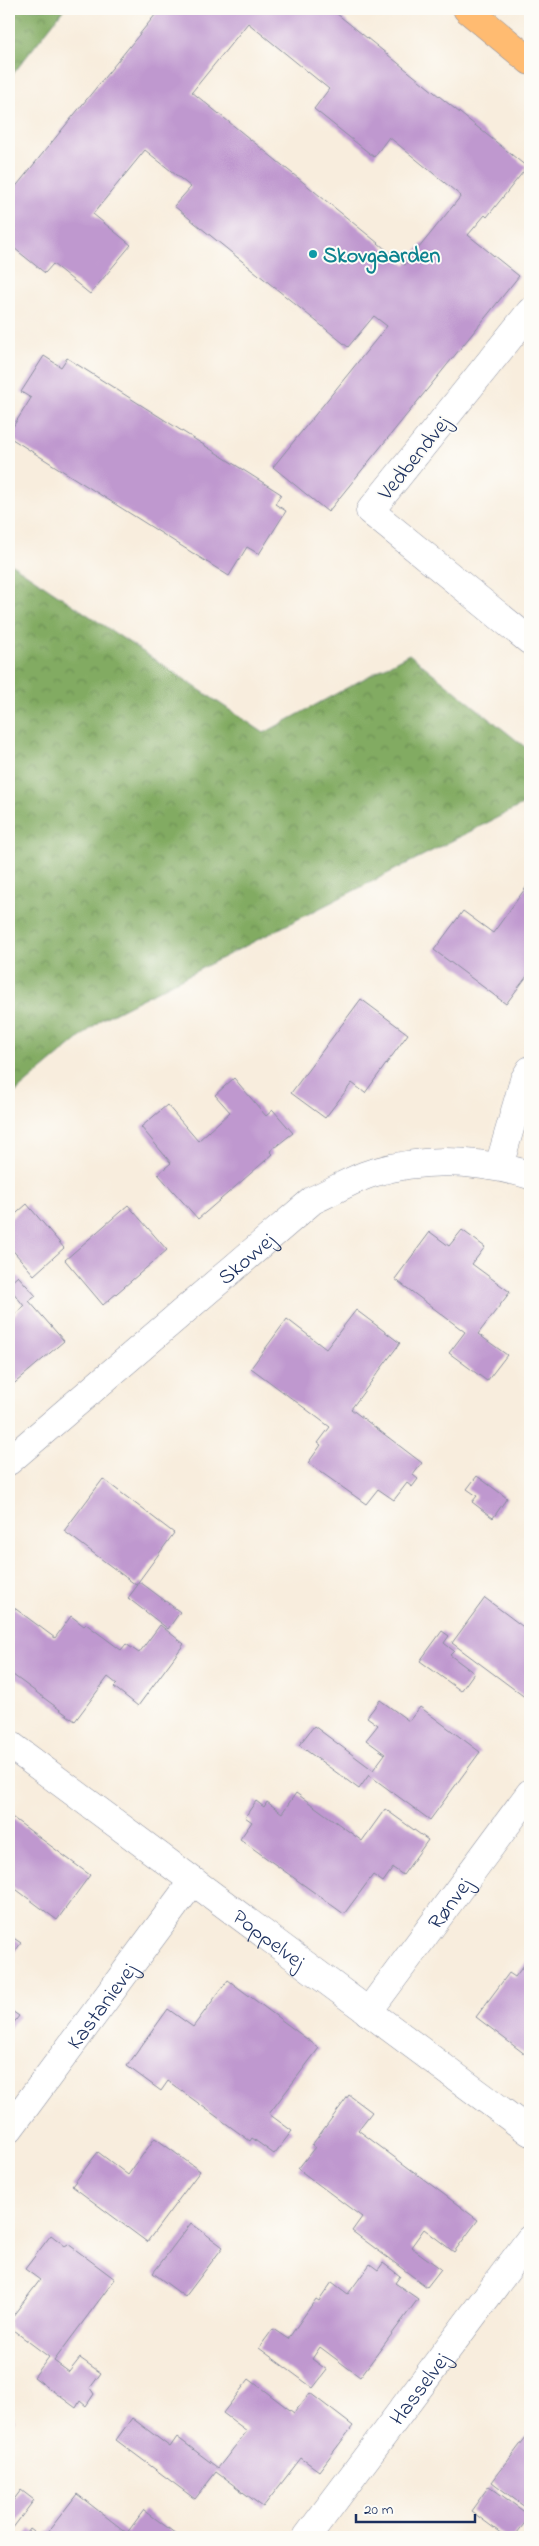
<svg xmlns="http://www.w3.org/2000/svg" width="539" height="2546" font-family="'Indie Flower',sans-serif">
  <defs>
    <pattern id="forest-crowns" width="20" height="18" patternUnits="userSpaceOnUse" patternTransform="scale(1.25)"><rect width="20" height="18" fill="#82ab62"/><path d="M2 6a3 3 0 1 1 6 0M12 15a3 3 0 1 1 6 0" fill="none" stroke="#6a8c54"/></pattern>
  </defs>
  <rect width="100%" height="100%" fill="#fdfcf7"/>
  <filter id="ink" filterUnits="userSpaceOnUse"><feTurbulence type="fractalNoise" baseFrequency=".02" numOctaves="2"/><feDisplacementMap in="SourceGraphic" scale="10" xChannelSelector="R" yChannelSelector="G"/><feConvolveMatrix kernelMatrix="1 2 1 2 8 2 1 2 1" color-interpolation-filters="sRGB"/></filter>
  <filter id="wash" filterUnits="userSpaceOnUse"><feTurbulence type="fractalNoise" baseFrequency=".0096" numOctaves="4" result="noise"/><feDisplacementMap in="SourceGraphic" scale="20" xChannelSelector="R" yChannelSelector="G"/><feGaussianBlur stdDeviation="1.12" result="paint"/><feColorMatrix in="noise" values="0 0 0 0 0 0 0 0 0 0 0 0 0 0 0 0 0 1.4 0 .05"/><feComposite in="paint" operator="in"/></filter>
  <g filter="url(#wash)">
    <rect width="100%" height="100%" fill="#f8eddd"/>
    <path fill="url(#forest-crowns)" stroke="#4e6d60" d="M9 9H64L9 79Z
      M9 562 264 733 409 654 530 751V801L102 1019 9 1098Z"/>
    <g id="blocks">
      <path fill="#bf98cf" fill-rule="evenodd" d="M160 9H331L527 167 487 217 485 215 468 235 519 276 328 512 273 467 387 326 374 316 348 347 174 206 191 187 145 150 93 214 131 245 90 294 53 264 45 273 9 244V195ZM248 23 329 89 314 109 374 157 389 137 461 196 405 265 192 92Z
        M44 356 61 367 67 358 281 494 275 504 286 511 259 554 247 547 229 576 9 437V433L31 398 21 392Z
        M530 882V972L506 1004 434 950 463 911 493 933Z
        M361 999 408 1034 365 1093 352 1083 325 1118 291 1093Z
        M234 1078 266 1116 273 1110 293 1133 270 1151 273 1154 198 1219 158 1174 171 1163 141 1127 167 1105 198 1141 230 1112 215 1095Z
        M27 1204 64 1248 34 1275 9 1246V1220Z
        M128 1205 167 1250 103 1305 65 1260Z
        M462 1230 485 1247 472 1264 510 1292 478 1334 507 1355 487 1381 449 1353 465 1332 395 1279 430 1232 449 1246Z
        M18 1276 36 1296 29 1301 64 1341 9 1388V1319L24 1306 9 1287V1284Z
        M356 1310 400 1343 351 1409 422 1463 413 1475 418 1479 412 1487 407 1483 394 1500 378 1489 366 1504 308 1463 321 1445 318 1443 330 1427 251 1368 287 1319 326 1349Z
        M477 1476 507 1498 493 1518 472 1502 477 1496 467 1489Z
        M103 1479 174 1533 136 1585 64 1531Z
        M140 1582 180 1612 168 1629 128 1598Z
        M485 1598 530 1632V1701L452 1643Z
        M9 1604 55 1638 71 1616 84 1626 86 1624 121 1650 126 1644 139 1653 160 1625 184 1644 138 1706 114 1687 117 1684 108 1677 75 1721 9 1672Z
        M442 1631 449 1636 444 1643 454 1651 450 1655 474 1673 461 1691 420 1661Z
        M380 1700 409 1721 420 1707 480 1752 430 1820 369 1775 359 1789 299 1745 314 1726 373 1770 385 1754 366 1740 378 1725 367 1717Z
        M296 1793 362 1841 385 1809 428 1840 403 1875 393 1868 383 1882 373 1875 344 1914 240 1839 252 1822 245 1817 256 1801 264 1807 267 1802 282 1813Z
        M9 1815 90 1875 57 1920 9 1884Z
        M9 1935 21 1943 9 1960Z
        M530 1957V2058L476 2017 509 1973 515 1977Z
        M228 1980 319 2048 269 2114 292 2131 274 2154 252 2138 250 2141 168 2081 161 2091 127 2066 168 2009 193 2027Z
        M9 2009 19 2016 9 2029Z
        M349 2095 372 2112 358 2130 478 2220 454 2252 424 2229 411 2247 441 2269 427 2287 352 2231 362 2217 298 2169 315 2147 312 2145Z
        M155 2138 200 2171 147 2242 72 2186 98 2152 128 2175Z
        M191 2223 223 2247 185 2297 153 2273Z
        M51 2235 65 2246 68 2244 115 2279 54 2361 69 2372 80 2358 101 2373 90 2388 94 2394 86 2406 80 2401 76 2408 34 2377 49 2357 9 2327V2321L40 2280 25 2269Z
        M383 2263 400 2276 395 2283 418 2299 360 2377 320 2347 312 2359 327 2370 313 2388 259 2348 273 2329 288 2339 316 2299 319 2301 332 2282 348 2294 370 2264 378 2270Z
        M249 2379 294 2413 310 2393 353 2426 319 2471 301 2458 263 2507 216 2472 195 2499 116 2440 132 2418 170 2447 177 2437 218 2468 247 2431 223 2413Z
        M9 2414 16 2420 9 2430Z
        M526 2437 530 2440V2511L492 2482Z
        M489 2486 530 2516 514 2537H506L471 2511Z
        M21 2490 34 2500 9 2533V2506Z
        M77 2494 127 2533 144 2510 180 2537H44Z
        M30 2529 41 2537H24Z"/>
    </g>
  </g>
  <g filter="url(#ink)">
    <use href="#blocks" fill-opacity="0" stroke="#8a8e9e" stroke-width="1"/>
    <g fill="none" stroke-linecap="round" stroke-linejoin="round">
      <g stroke="#8a8e9e" stroke-width="29">
        <g id="minor">
          <path d="M530 312 370 511 530 641"/>
          <path d="M499 1166 524 1080 530 1070"/>
          <path id="s1" d="M9 1461 313 1200C332 1192 352 1179 372 1173 424 1157 479 1160 530 1175"/>
          <path id="s2" d="M9 1744 530 2132"/>
          <path id="s3" d="M368 2012 530 1793"/>
          <path id="s4" d="M9 2129 193 1881"/>
          <path id="s5" d="M307 2537 530 2239"/>
        </g>
      </g>
      <g stroke="#8a8e9e" stroke-width="29">
        <path id="major" d="M467 9 530 61"/>
      </g>
      <use href="#minor" stroke="#fff" stroke-width="28"/>
      <use href="#major" stroke="#ffbb71" stroke-width="28"/>
    </g>
  </g>
  <circle fill="#0f9aa8" stroke="#fdfcf7" stroke-width="2" cx="313" cy="254" r="5"/>
  <g text-anchor="middle" stroke-width="4" stroke-linejoin="round" paint-order="stroke">
    <g font-size="22" font-weight="bold" fill="#0d838f" stroke="#fdfcf7" text-anchor="start">
      <text x="323" y="262">Skovgaarden</text>
    </g>
    <g font-size="22" fill="#1b2f5e" stroke="#fdfcf7">
      <text transform="translate(413 457) rotate(-51)" y="8">Vedbendvej</text>
      <text dy="8" stroke="none"><textPath href="#s1" startOffset="312">Skovvej</textPath></text>
      <text dy="8" stroke="none"><textPath href="#s3" startOffset="136">Rønvej</textPath></text>
      <text dy="8" stroke="none"><textPath href="#s2" startOffset="325">Poppelvej</textPath></text>
      <text dy="8" stroke="none"><textPath href="#s4" startOffset="154">Kastanievej</textPath></text>
      <text dy="8" stroke="none"><textPath href="#s5" startOffset="186">Hasselvej</textPath></text>
    </g>
  </g>
  <rect width="539" height="2546" fill="none" stroke="#fdfcf7" stroke-width="30"/>
  <path d="M356 2514v8h119v-8" fill="none" stroke="#1b2f5e" stroke-width="2.5"/>
  <text x="364" y="2514" font-size="15" fill="#1b2f5e" stroke="#fdfcf7" stroke-width="4" paint-order="stroke">20 m</text>
</svg>
